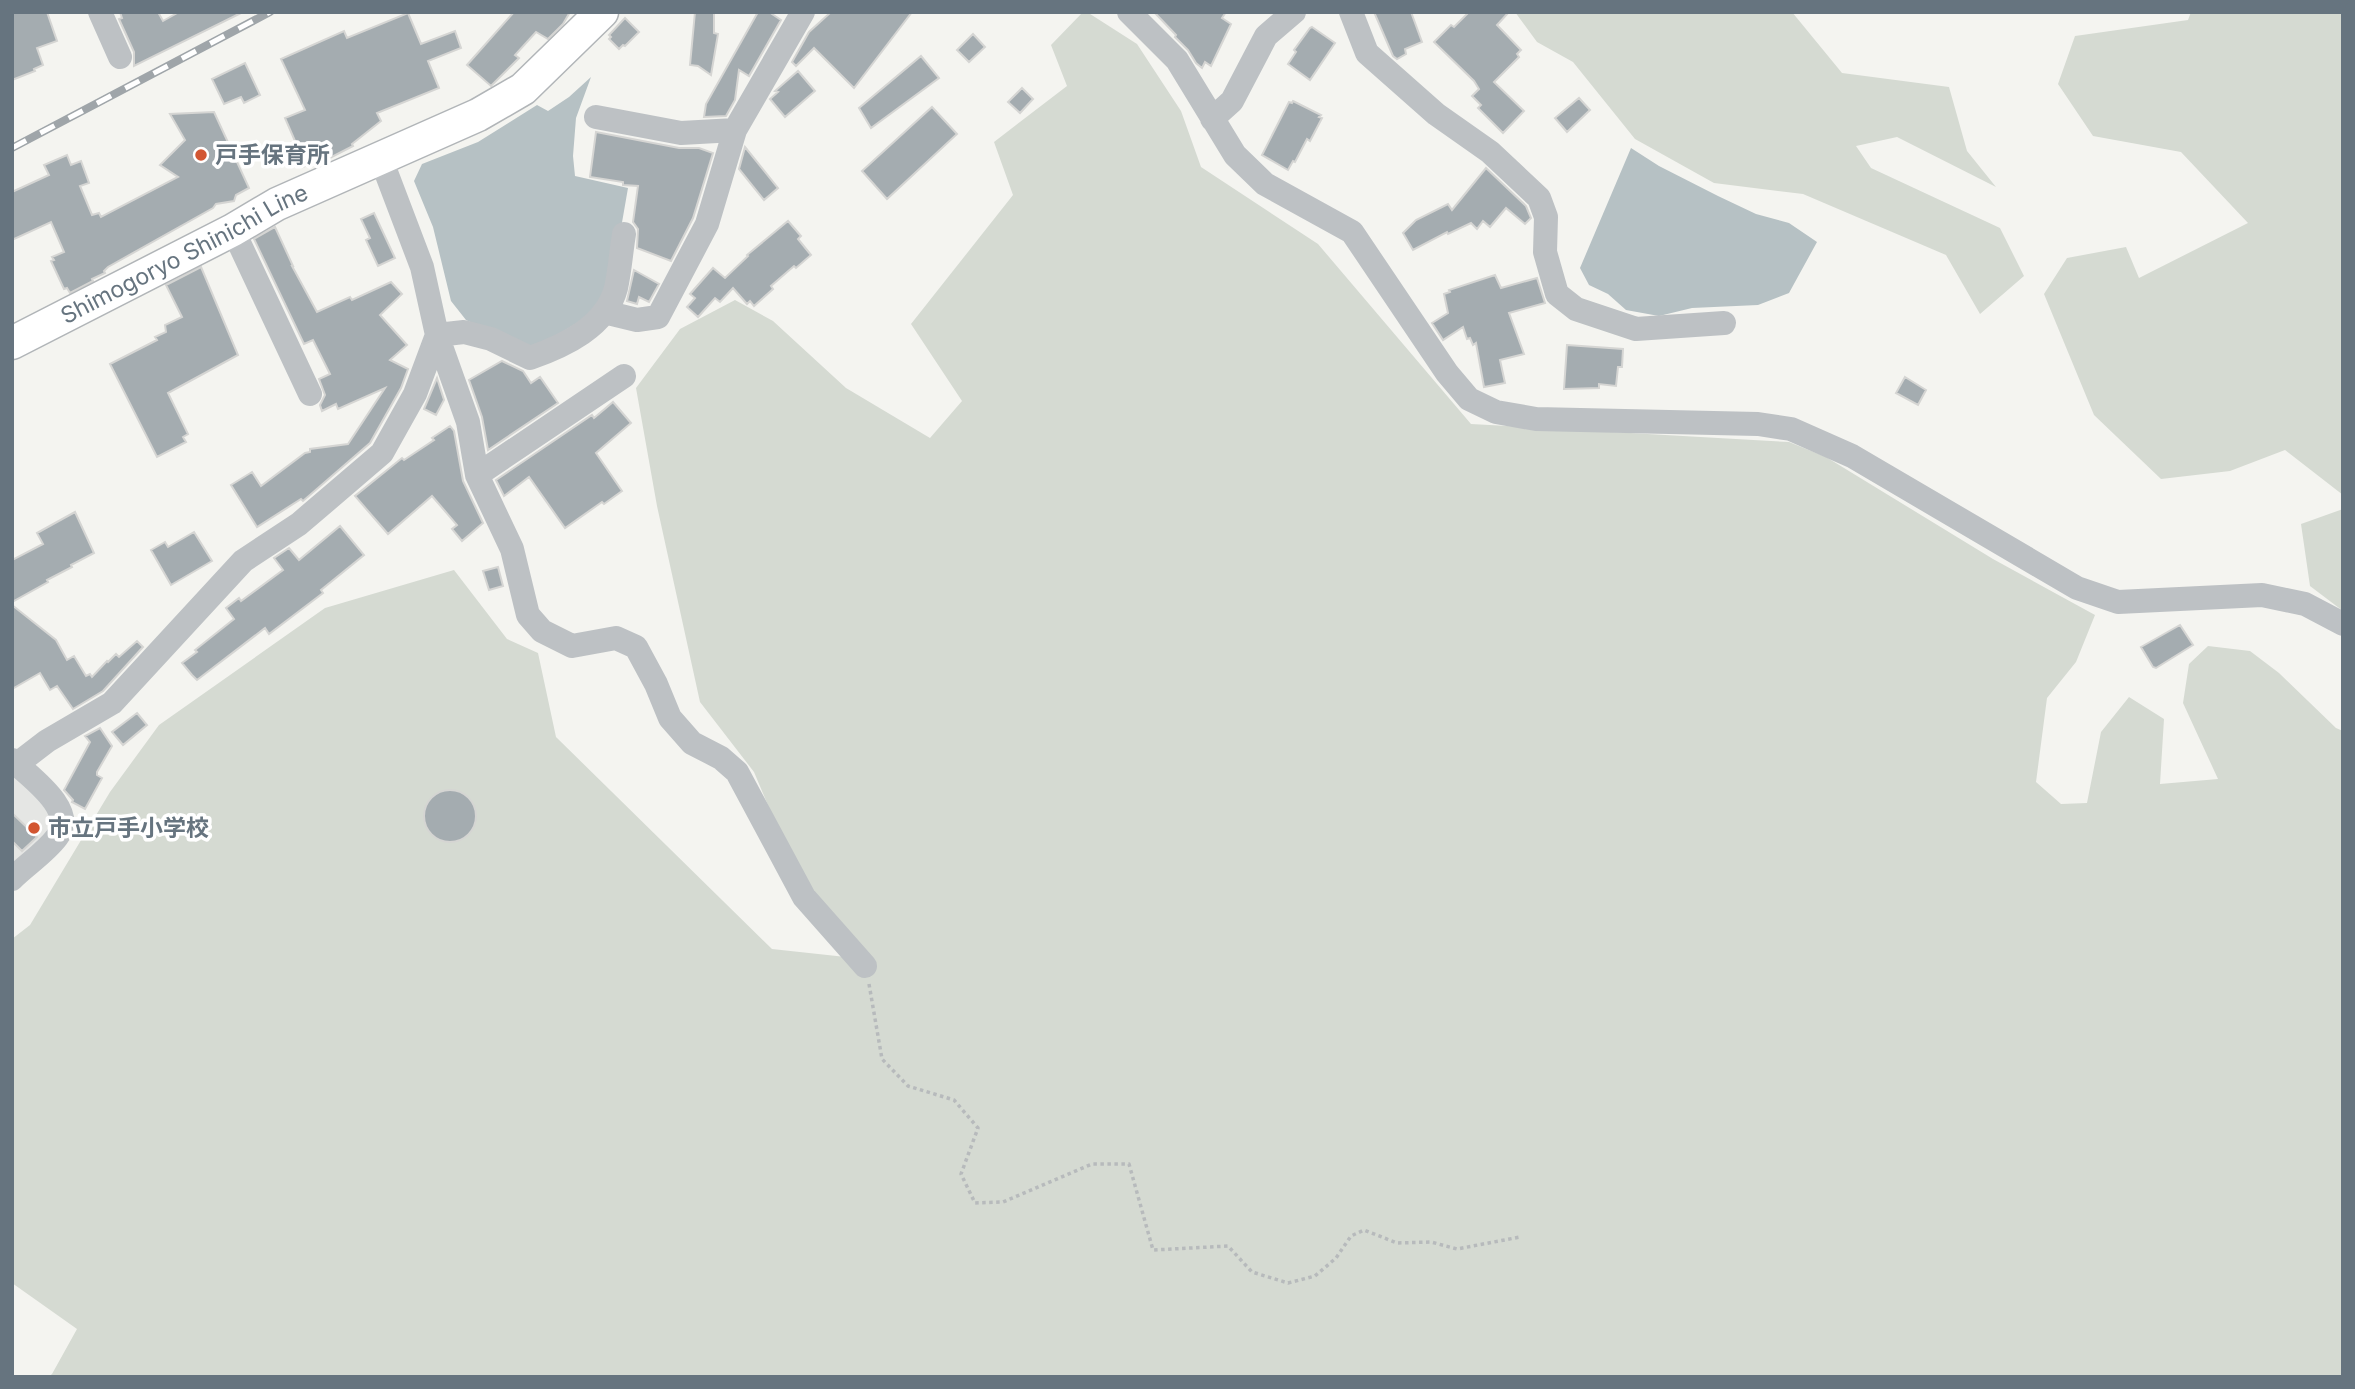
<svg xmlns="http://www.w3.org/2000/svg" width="2355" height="1389" font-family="Inter,'Noto Sans JP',sans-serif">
  <rect width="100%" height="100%" fill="#f4f4f0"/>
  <path fill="#e5e6e4" d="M12 770 59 821 12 874Z"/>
  <path fill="#d5dad2" d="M1083 12H1087L1137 44 1181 111 1201 167 1318 244 1471 424 1789 442 1826 457 1993 559 2095 615 2076 662 2047 698 2036 782 2061 804 2087 803 2101 732 2129 697 2164 719 2160 784 2218 779 2183 703 2189 664 2208 646 2250 651 2279 673 2336 728 2343 731V1377H48L52 1374 77 1329 12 1283V939L30 925 110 792 159 725 325 608 454 570 507 639 538 653 556 737 772 949 855 958 796 872 754 772 700 702 657 506 636 388 680 329 735 300 773 321 846 388 930 438 962 401 911 324 1013 195 994 142 1067 86 1051 45Z
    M1515 12H1792L1842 73 1949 87 1967 151 1996 187 1897 137 1856 146 1871 168 2000 228 2024 276 1980 314 1946 255 1803 194 1714 183 1635 139 1573 62 1537 42Z
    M2191 12H2343V495L2285 450 2230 471 2161 479 2094 415 2044 294 2067 258 2126 247 2139 278 2248 223 2181 152 2093 136 2058 84 2075 36 2188 20Z
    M2343 509V611L2310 586 2301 524Z"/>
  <path fill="#b6c1c4" d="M591 77 576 118 573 156 575 176 628 188 612 280 590 315 531 351 466 320 451 301 433 227 414 181 422 164 478 142 537 105 548 111 569 97Z
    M1631 148 1659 166 1718 196 1756 214 1789 223 1817 242 1789 293 1758 305 1692 308 1659 316 1626 310 1608 294 1589 285 1580 268Z"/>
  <path fill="#a4acb0" stroke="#d5d5d3" stroke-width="2" d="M12 12H47L57 41 37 48 43 65 34 69 35 71 12 80Z
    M120 12H158L163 21 179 12H243L134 66V52L119 19 122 18Z
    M514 12H570L563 24 548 39 536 32 515 55 519 58 491 86 467 65Z
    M695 12H714V33L718 34 711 75 698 66 690 65Z
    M758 12H769L781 20 749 76 739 70 735 100 726 116 704 117 706 104Z
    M831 12H912L854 88 814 48 796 66 792 62 809 32Z
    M1154 12H1226L1222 18 1231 24 1211 66 1205 62 1202 68 1196 63 1188 50 1175 37 1176 35Z
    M1374 12H1411L1422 42 1405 49 1406 54 1397 59 1393 56Z
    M1469 12H1509L1497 25 1521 50 1517 54 1519 57 1494 82 1524 111 1503 133 1478 108 1481 105 1472 96 1479 89 1474 81 1434 42 1451 25 1454 27Z
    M408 13 421 44 455 31 461 48 428 61 439 88 377 113 381 121 352 144 353 146 322 162 321 159 303 167 292 142 295 141 285 118 305 110 281 59 344 31 347 38Z
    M625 18 639 32 625 46 623 45 619 49 609 39 611 37 609 35Z
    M1312 27 1335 43 1310 80 1288 64 1296 52 1294 50 1310 28Z
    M973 34 985 47 969 62 957 50Z
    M921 56 939 78 871 128 859 108Z
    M245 63 260 95 244 103 241 97 224 104 212 79Z
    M798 71 815 91 785 117 770 99 778 92 775 91Z
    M1022 88 1033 99 1020 113 1008 102Z
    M1579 98 1590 110 1567 132 1555 118Z
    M1293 101 1321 115 1319 117 1322 118 1310 141 1307 139 1295 162 1293 161 1288 170 1262 155 1289 102 1292 103Z
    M932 107 957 134 887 199 862 171Z
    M214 112 249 188 236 195 234 201 216 204 213 208 108 267 104 271 105 273 92 279 93 281 70 293 67 288 64 289 51 261 54 260 52 257 64 252 51 222 12 240V192L49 175 44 165 67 155 71 165 81 161 89 183 80 186 92 215 99 213 101 217 178 177 160 165 185 140 170 114Z
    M596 132 679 148H699L713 153 693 218 671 261 637 248 638 229 633 222 638 186 623 185V182L590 177Z
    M745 147 778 188 764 200 739 169Z
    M1486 168 1526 206 1531 218 1525 224 1506 208 1490 227 1483 221 1477 229 1471 223 1448 234 1447 232 1413 250 1403 233 1416 220 1448 204 1452 210Z
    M374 213 395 258 378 266 366 240 370 238 361 219Z
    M788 221 801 236 798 239 811 255 796 268 794 266 771 286 773 289 754 306 750 301 747 304 733 288 720 302 715 298 698 317 687 307 695 298 690 294 713 268 725 278 748 256 747 255Z
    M275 227 293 266H292L317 312 350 297 352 300 391 282 402 294 380 315 407 345 390 360 408 369 401 388 370 443 303 501 301 499 257 527 231 485 252 472 261 486 305 453 310 452V449L348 444 385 388 338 409 336 404 322 411 320 405 325 395 319 379 330 374 313 340 304 344 254 239Z
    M201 267 238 355 168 393 188 434 183 437 186 442 157 457 110 364 157 340 155 337 166 332 165 325 182 317 166 285Z
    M634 270 659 284 649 302 639 297 637 304 627 301Z
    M1495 275 1501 288 1537 278 1545 303 1509 313 1524 354 1500 360 1505 383 1484 387 1476 343 1473 345 1470 338 1467 339 1463 327 1443 340 1432 323 1448 313 1444 294 1450 292 1449 290Z
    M1567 345 1623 349 1622 367H1618L1616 386 1599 384V388L1564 389Z
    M502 361 523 371 531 383 540 377 558 403 488 450 482 417 469 380Z
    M1905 377 1926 390 1918 405 1896 393Z
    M437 378 444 400 436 415 424 409Z
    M613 402 631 423 596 453 622 491 604 504 602 502 565 528 529 477 504 496 496 480 592 415 594 418Z
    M450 426 454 431 463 481 483 523 462 541 452 529 457 525 432 496 388 534 355 496 402 458 404 460 434 440 432 438Z
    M75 512 94 553 71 565 72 567 47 580 48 582 12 602V560L43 544 37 533Z
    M340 526 364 555 321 590 323 593 269 634 265 628 197 680 192 675 182 663 197 652 195 650 234 619 226 608 239 598 241 601 283 570 274 558 289 548 299 560Z
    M194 532 212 561 171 585 151 550 165 542 168 547Z
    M498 567 503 586 489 590 483 571Z
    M12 605 56 640 67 660 74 656 86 676 90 674 92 677 107 661 108 662 116 654 119 657 137 641 143 647 103 691 73 709 57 686 50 690 40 673 12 689Z
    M2180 625 2193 645 2156 668 2153 667 2141 647Z
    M137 713 147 725 123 745 112 732Z
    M100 728 112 746 97 772V775L102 778 85 809 72 802 73 800 64 790 90 742 85 736Z
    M424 816a26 26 0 1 1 52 0a26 26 0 1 1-52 0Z
    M12 813 37 837 22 851 12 841Z"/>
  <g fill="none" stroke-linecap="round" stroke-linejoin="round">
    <g stroke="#b1b5b8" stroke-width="35">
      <g id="major">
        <path id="s1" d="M12 343 233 230 277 204 478 115 523 89 602 12"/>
      </g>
    </g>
    <path stroke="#b7babc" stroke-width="3.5" stroke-dasharray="3.5 3.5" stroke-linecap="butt" d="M869 984 882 1059 908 1086 954 1100 978 1128 961 1174 975 1203 1003 1202 1092 1164H1129L1153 1250 1228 1246 1252 1272 1288 1283 1315 1276 1336 1258 1351 1236 1364 1230 1397 1243 1431 1242 1457 1249 1520 1237"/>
    <path stroke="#bdc1c4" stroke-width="24" d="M100 12 120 57
      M1129 12 1177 60 1235 155 1265 184 1352 232 1447 373 1469 399 1496 412 1536 419 1758 424 1791 429 1852 456 2077 588 2118 602 2262 595 2305 604 2343 624
      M1351 12 1367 53 1436 114 1490 152 1539 198 1546 217 1545 252 1557 294 1576 309 1636 329 1724 323
      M596 117 681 133 735 130 803 12
      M1212 119 1232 101 1266 36 1294 12
      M233 230 310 394
      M624 234C621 252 620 270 616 288 606 327 564 346 530 358L491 339 464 332 437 335 468 422 477 475 512 549 528 615 542 631 572 646 616 638 636 647 656 684 670 718 692 743 721 758 737 772 804 897 865 966
      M604 312 637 320 658 317 707 224 735 130
      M477 475 624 376
      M12 760C30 777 78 810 57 837 45 853 26 865 12 879
      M17 764 47 741 112 703 243 561 299 524 382 453 415 394 437 335 422 267 381 159"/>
    <use href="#major" stroke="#fff" stroke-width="32"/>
    <g stroke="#9fa5a9" stroke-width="8">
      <path id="rail" d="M12 148 270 12"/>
    </g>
    <use href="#rail" stroke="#fff" stroke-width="5" stroke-dasharray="16" stroke-linecap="butt"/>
  </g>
  <g fill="#d25632" stroke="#fff" stroke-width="2.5">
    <circle cx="201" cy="155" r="7"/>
    <circle cx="34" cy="828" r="7"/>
  </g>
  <g text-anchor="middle" stroke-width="7" stroke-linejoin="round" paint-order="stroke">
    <g font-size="23" font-weight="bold" fill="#66747f" stroke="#fff" text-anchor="start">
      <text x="215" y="163">戸手保育所</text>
      <text x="48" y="836">市立戸手小学校</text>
    </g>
    <g font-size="23" fill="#66747f" stroke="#fff">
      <text dy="8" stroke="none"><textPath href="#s1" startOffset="194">Shimogoryo Shinichi Line</textPath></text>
    </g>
  </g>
  <rect width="2355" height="1389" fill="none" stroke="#66747f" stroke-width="28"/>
</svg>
